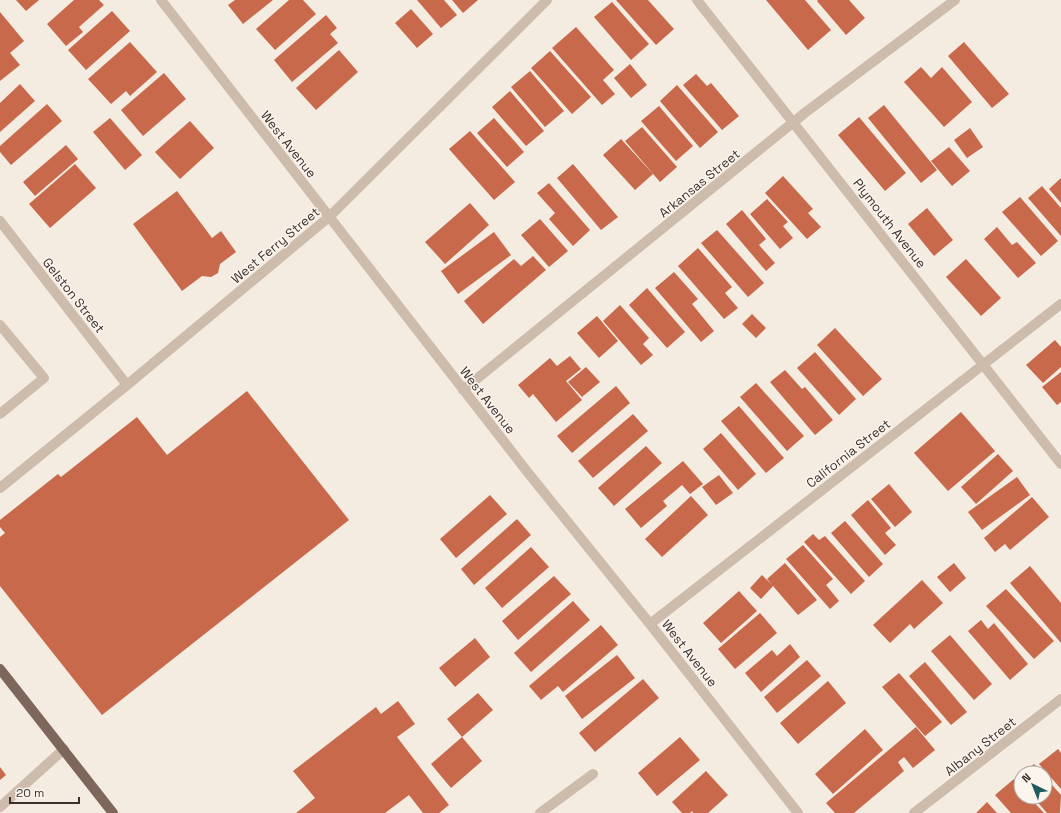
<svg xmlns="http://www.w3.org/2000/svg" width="1061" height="813" font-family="'Space Grotesk',sans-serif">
  <rect width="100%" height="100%" fill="#f4ebe1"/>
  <path fill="#c8694b" d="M16 0H39L26 11Z
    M74 0H99L104 5 79 27 83 32 66 46 47 24Z
    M235 0H273L243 24 228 5Z
    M289 0H303L316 14 275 50 256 29Z
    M417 0H444L457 15 441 28Z
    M452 0H478L463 13Z
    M616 0H648L674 29 656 45Z
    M766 0H805L831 30 808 50Z
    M818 0H849L865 18 846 35 817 1Z
    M612 2 649 44 631 60 594 17Z
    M411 9 433 34 417 48 395 23Z
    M112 11 130 31 86 70 68 50Z
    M0 12 24 41 10 53 20 65 0 81Z
    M326 15 337 28 330 34 338 43 292 82 274 60Z
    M576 27 614 70 603 80 615 94 602 105 552 48Z
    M130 42 157 72 130 96 126 91 111 104 88 79Z
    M964 42 1009 94 992 108 948 56Z
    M339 50 358 72 316 110 296 88Z
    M550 51 591 97 572 114 531 68Z
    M630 64 647 85 631 98 614 78Z
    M921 67 931 78 942 67 972 102 944 127 904 82Z
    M530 71 564 111 545 127 511 87Z
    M164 73 186 99 143 136 121 110Z
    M696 74 707 86 711 83 739 116 722 130 683 85Z
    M20 84 35 101 0 132V103Z
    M677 85 718 132 700 148 660 101Z
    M510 91 544 131 526 146 492 107Z
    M47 104 62 121 11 165 0 152V146Z
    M884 105 937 170 921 183 868 118Z
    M659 106 693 146 676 161 641 121Z
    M859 117 906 173 885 191 838 135Z
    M110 118 142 155 125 170 93 132Z
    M494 118 524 152 507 167 477 133Z
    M190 121 214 148 180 179 155 152Z
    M642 127 677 167 660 182 625 141Z
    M970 128 983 147 967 158 954 140Z
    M470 131 515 182 494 200 449 149Z
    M621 139 653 174 635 190 603 155Z
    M66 145 78 159 35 196 23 182Z
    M949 147 970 171 952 186 931 161Z
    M75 164 96 188 50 228 29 204Z
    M573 164 618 217 601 230 557 178Z
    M783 176 813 209 808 213 821 227 807 239 765 193Z
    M1061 178V203L1049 189Z
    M549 183 590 230 573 246 549 219 555 213 537 193Z
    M1042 186 1061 208V236L1028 198Z
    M177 191 212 238 221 231 236 252 220 264 218 273 211 277 202 276 182 291 133 224Z
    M1020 197 1058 241 1041 256 1002 212Z
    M767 199 788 222 783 226 793 238 780 249 750 214Z
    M470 203 489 225 445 264 425 242Z
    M927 208 953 240 934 256 908 224Z
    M742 210 766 239 759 245 775 263 766 271 726 224Z
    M540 219 568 251 549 267 521 235Z
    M997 227 1012 245 1017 242 1036 263 1018 278 984 239Z
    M717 230 764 283 748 297 701 243Z
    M494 232 511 255 458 294 441 271Z
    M698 248 732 287 725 293 738 308 724 319 678 266Z
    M533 256 546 270 483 324 464 301 514 259 521 266Z
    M966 259 1001 298 981 316 946 277Z
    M674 272 698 299 692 304 714 331 701 342 655 288Z
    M647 288 685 332 667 348 629 305Z
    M620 305 649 338 643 344 653 355 641 365 603 321Z
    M752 314 766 328 756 338 742 324Z
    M597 316 618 341 599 358 577 333Z
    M835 328 882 379 863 396 817 345Z
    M1055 340 1061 347V367L1043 383 1026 365Z
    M815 352 856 399 839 415 797 368Z
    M570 356 581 369 566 381 582 400 556 422 533 394 529 398 518 385 550 358 557 366Z
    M586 367 600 382 582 397 568 382Z
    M785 370 802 389 805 387 833 420 815 435 770 382Z
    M1061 372V402L1057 405 1042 387Z
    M756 383 804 436 787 451 740 397Z
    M616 386 630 403 572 453 557 436Z
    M247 391 349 520 102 715 0 586V537L5 533 0 527V520L58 474 61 477 137 417 167 455Z
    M739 406 784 458 766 473 721 421Z
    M961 412 995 451 948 491 914 453Z
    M633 414 648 431 593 478 578 461Z
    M721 433 756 474 738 490 703 449Z
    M646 446 662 463 614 506 598 488Z
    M998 454 1013 471 976 504 961 487Z
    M683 461 703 484 690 494 682 485 663 501 667 506 641 528 625 509Z
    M719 475 733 493 716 505 702 487Z
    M1017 477 1030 495 982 530 968 512Z
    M889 484 912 512 895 527 871 499Z
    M490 495 507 514 456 558 440 539Z
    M691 496 708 515 662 557 645 539Z
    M1032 497 1049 517 1010 550 1005 544 995 552 984 538Z
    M868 500 891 528 885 533 896 545 885 555 851 515Z
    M517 519 531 535 474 585 461 569Z
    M845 521 883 564 869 577 831 533Z
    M813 534 819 540 825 536 865 581 851 594 804 542Z
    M803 545 833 579 826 585 839 601 830 609 786 559Z
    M531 547 549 567 502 608 485 588Z
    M785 563 817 600 798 615 773 586 761 599 750 588 762 575 772 585 767 579Z
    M954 563 966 578 950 592 937 577Z
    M1030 566 1061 603V643L1010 583Z
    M554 576 571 594 518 640 502 621Z
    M922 580 943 603 914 629 910 624 890 643 873 625Z
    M1006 589 1054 641 1034 659 986 606Z
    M739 591 757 611 721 643 703 623Z
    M573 601 590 620 531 672 514 653Z
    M760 613 777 633 735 669 718 649Z
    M981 620 988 629 994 623 1028 664 1010 680 968 631Z
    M601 625 618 645 563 692 558 686 541 700 529 686Z
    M950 635 992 684 974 700 931 651Z
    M475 638 490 657 455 687 439 668Z
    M790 644 800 657 761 692 745 673 772 650 777 656Z
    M617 655 635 678 582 719 565 696Z
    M807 660 821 676 777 713 764 697Z
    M925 662 967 712 951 725 909 676Z
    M899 673 942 722 925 736 882 687Z
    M643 679 659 698 595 752 579 733Z
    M828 681 846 703 798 744 780 723Z
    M478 693 493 710 462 737 447 719Z
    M398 701 415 724 397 737 449 805 439 813H423L409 795 385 813H296L315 798 293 771 376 707 381 714Z
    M916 727 935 750 913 768 904 757 898 762 904 771 854 813H835L826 803Z
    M865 729 883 750 833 794 815 774Z
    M462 737 482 761 451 788 431 764Z
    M680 737 700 760 657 796 638 773Z
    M1058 749 1061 753V789L1039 764Z
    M1034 764 1042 773H1024Z
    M0 767 6 775 0 780Z
    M706 771 728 795 708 813H693L692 811 690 813H682L672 802Z
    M1045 777 1061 795 1060 813H1047L1033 797H1045Z
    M1014 779 1021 788V797H1029L1044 813H1011L995 795Z
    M987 802 997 813H976Z"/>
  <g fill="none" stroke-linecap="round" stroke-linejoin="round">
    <path stroke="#cdbbac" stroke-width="10" d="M161 0 529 474 650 624 798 813
      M697 0 1061 464
      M0 221 127 385
      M0 325 44 378 0 414
      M463 390 806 112 955 0
      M0 488 127 385 329 217 547 0
      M650 624 1061 304
      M0 807 64 749
      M540 813 593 774
      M914 813 1061 699"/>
    <path stroke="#7d675c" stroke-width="10" d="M0 669 113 813"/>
  </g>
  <g text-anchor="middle" stroke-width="3" stroke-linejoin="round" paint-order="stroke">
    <g font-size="13" fill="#3b302b" stroke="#fbf5ee">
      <text transform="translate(289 144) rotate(52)" y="5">West Avenue</text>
      <text transform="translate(699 183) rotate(-39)" y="5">Arkansas Street</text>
      <text transform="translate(890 223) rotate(52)" y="5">Plymouth Avenue</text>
      <text transform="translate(275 245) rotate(-40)" y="5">West Ferry Street</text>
      <text transform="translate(74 295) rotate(52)" y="5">Gelston Street</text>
      <text transform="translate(488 400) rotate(52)" y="5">West Avenue</text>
      <text transform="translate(848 453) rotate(-38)" y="5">California Street</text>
      <text transform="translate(690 653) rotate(52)" y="5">West Avenue</text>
      <text transform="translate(980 746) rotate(-38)" y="5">Albany Street</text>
    </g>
  </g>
  <g transform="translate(1033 785) rotate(317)"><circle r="19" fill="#fbf5ee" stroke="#aea6a0"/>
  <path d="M0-3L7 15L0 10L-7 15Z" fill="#1f5a5e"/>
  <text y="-6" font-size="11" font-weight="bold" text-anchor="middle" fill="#3b302b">N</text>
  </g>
  <path d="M10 797v6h69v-6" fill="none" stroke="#3b302b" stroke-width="2"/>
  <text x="16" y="797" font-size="12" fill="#3b302b" stroke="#fbf5ee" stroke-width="3" paint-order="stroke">20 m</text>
</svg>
